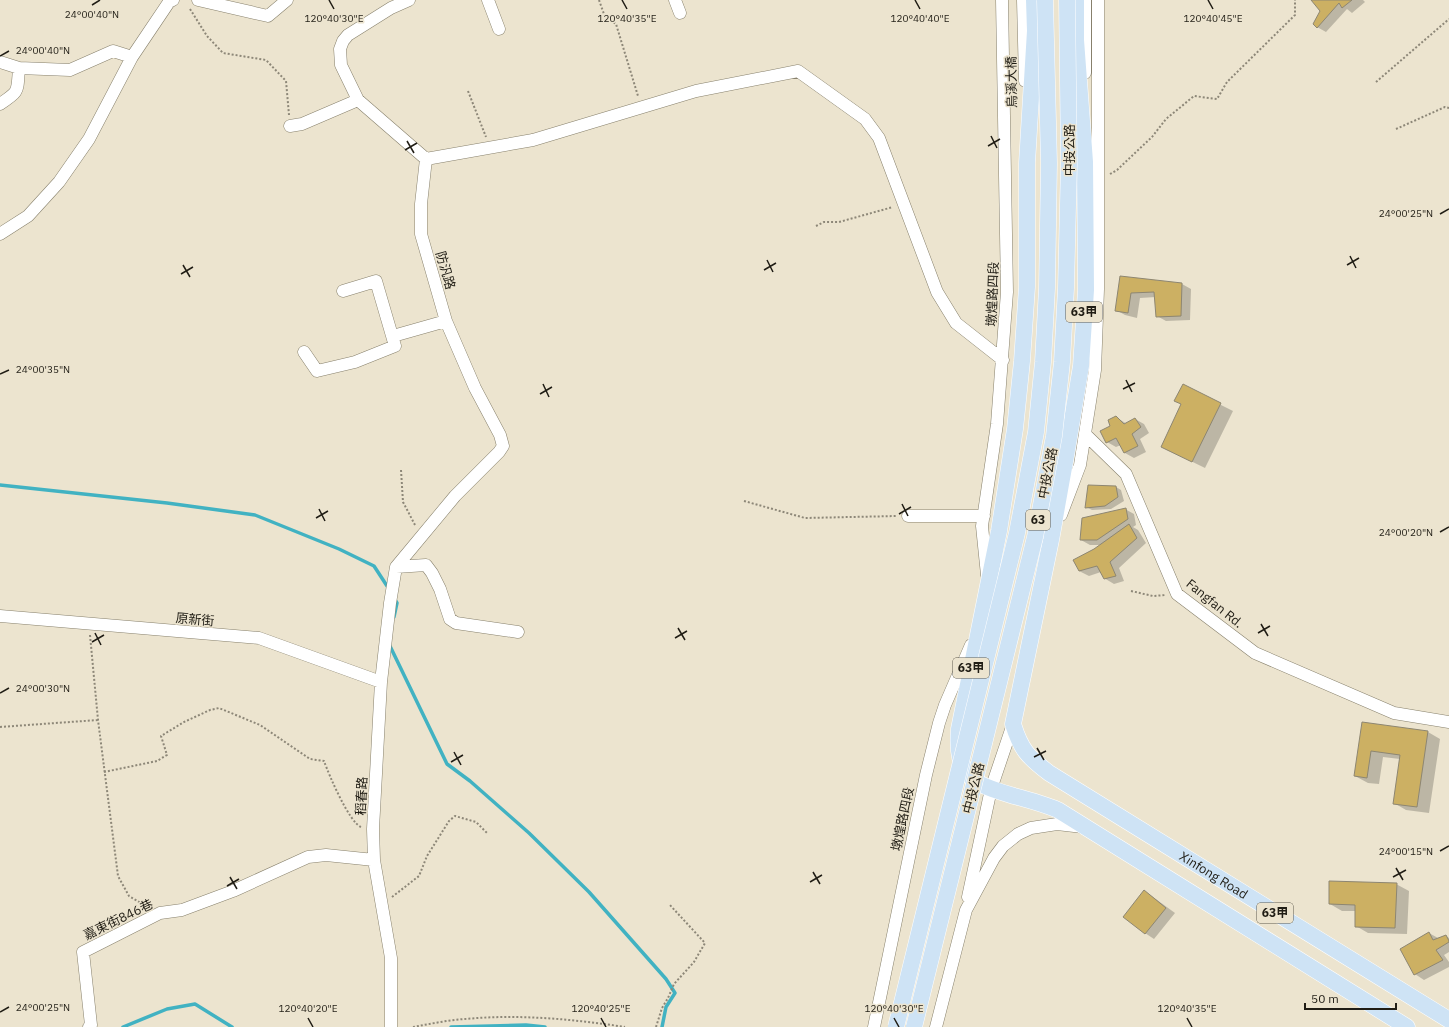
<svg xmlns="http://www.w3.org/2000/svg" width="1449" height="1027" font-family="'IBM Plex Sans','Noto Sans TC',sans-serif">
  <rect width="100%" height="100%" fill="#ece4cf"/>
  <path fill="#0003" d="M1313 0H1363L1365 2 1352 13 1347 9 1326 32 1317 27 1321 10Z
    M1121 277 1182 284 1191 289 1190 320 1166 321 1157 316 1156 297 1140 298 1137 318 1125 315 1116 310Z
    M1183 386 1233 411 1205 468 1162 447 1182 404Z
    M1116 417 1127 424 1135 419 1144 424 1149 433 1140 439 1146 452 1134 458 1125 453 1121 445 1116 447 1107 442 1111 426Z
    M1116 487 1121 490 1124 501 1111 509 1092 510 1086 507Z
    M1125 509 1134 514 1136 525 1133 527 1138 530 1146 543 1119 568 1124 581 1114 584 1104 578 1101 572 1089 576 1079 571 1101 545H1090L1081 540Z
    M1363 723 1428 732 1440 739 1429 813 1406 810 1394 803 1400 759 1383 757 1379 784 1368 783 1355 776Z
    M1396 884 1409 891 1407 934 1368 933 1356 926V911H1342L1330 904Z
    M1144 891 1153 897 1175 913 1154 939 1145 933Z
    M1429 933 1438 938 1446 936 1449 938V952L1444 955 1449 962V967L1424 980 1415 974Z"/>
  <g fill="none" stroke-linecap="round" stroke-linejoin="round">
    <path stroke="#41b2c2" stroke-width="3.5" d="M0 485 167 503 255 515 339 549 374 566 389 589
      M394 598 397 603 394 617
      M389 644 447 764 470 781 529 833 589 892 666 979 675 993 666 1007 662 1027
      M123 1027 167 1009 195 1004 232 1027
      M451 1027 526 1025 545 1027"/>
  </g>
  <path fill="#ccb063" stroke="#8d8672" d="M1311 0H1352L1342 8 1339 3 1317 28 1313 24 1320 11Z
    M1120 276 1182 283 1181 316 1156 317 1154 292 1131 293 1128 313 1115 311Z
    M1183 384 1221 403 1192 462 1161 447 1181 404 1174 401Z
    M1116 416 1124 424 1135 418 1141 427 1132 434 1138 446 1124 453 1116 438 1106 443 1100 431 1110 426 1108 420Z
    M1088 485 1116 486 1118 497 1105 506 1085 508Z
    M1126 508 1128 519 1097 540H1080L1082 518Z
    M1129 524 1137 538 1110 562 1116 576 1104 579 1097 566 1079 571 1073 560 1094 549Z
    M1362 722 1428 731 1417 807 1393 804 1400 755 1371 751 1367 778 1354 776Z
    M1329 881 1397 883 1395 928 1355 927V905L1329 904Z
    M1144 890 1166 908 1145 934 1123 917Z
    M1429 932 1433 940 1446 935 1449 941V942L1436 950 1443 960 1414 975 1400 949Z"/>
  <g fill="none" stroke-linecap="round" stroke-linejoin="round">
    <g stroke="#87806c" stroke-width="13">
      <path id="minor" d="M198 0 268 16 287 0
        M488 0 499 29
        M675 0 680 13
        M1023 0 1025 81
        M1085 0V73
        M0 62 19 68 70 70 113 51 132 57 169 2 173 0
        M0 104C20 91 17 92 19 68
        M290 126 302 124 358 100
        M426 159 533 140 696 91 798 71 865 119 879 138 937 292 956 323 1003 360
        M0 234 28 216 59 182 89 139 132 57
        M393 336 446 321
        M304 352 317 371 355 362 395 346 376 281 343 291
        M1086 435 1126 474 1177 594 1255 653 1394 713 1449 722
        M1061 515 1080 465 1095 370 1098 289V0
        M908 516H984
        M396 567 426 565 432 573 440 589 450 619 456 623 518 632
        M987 575 982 526 997 424 1007 292 1002 0
        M0 616 259 638 381 682
        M968 897 991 789 1013 724
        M89 1027 91 1025 83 952 160 913 182 910 233 891 308 857 326 855 374 860
        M391 1027V958L374 860 373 829 381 682 390 603 396 567 455 496 499 452 503 446 500 435 475 388 446 321 421 234V204L426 159 358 100 341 65 340 49 343 41 348 35 391 8 409 0
        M874 1027 926 775 939 723 945 705 971 645
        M936 1027 966 910 994 858 1003 846 1018 834 1031 828 1057 824 1083 827"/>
    </g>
    <g stroke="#fff" stroke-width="17">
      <g id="major">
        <path d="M1034 0 1035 31 1027 163V287L1022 361 1015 429 999 531 959 729C955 777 973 784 1014 796 1029 800 1044 804 1058 810L1407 1027"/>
        <path id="s1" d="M1076 0V40L1085 162 1086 290 1081 366 1065 462 1051 540 1013 724C1021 750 1028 757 1049 773L1449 1020"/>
      </g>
    </g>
    <path stroke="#8d8778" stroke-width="2" stroke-dasharray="2 2" stroke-linecap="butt" d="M599 0 605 17 616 24 638 96
      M190 9 207 36 223 53 266 60 286 81 289 115
      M1376 82 1449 19
      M468 91 486 137
      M1396 129 1445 107 1449 108
      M1110 174 1117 170 1136 152 1152 137 1166 119 1194 96 1217 99 1227 82 1295 15V0
      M816 226 824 222H839L893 207
      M401 470 403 502 415 525
      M744 501 805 518 897 516
      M1131 591 1153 596 1166 595
      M90 635 98 720 118 876 129 896 146 906
      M0 727 98 720
      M104 772 157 761 167 755 161 736 184 722 210 710 219 708 260 725 310 759 324 761C329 775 349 822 361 827
      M392 897 419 876 427 856 449 821 455 816 476 822 487 833
      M413 1027C430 1024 448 1020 465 1019 519 1014 572 1019 625 1027
      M656 1027 662 1008 668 998 674 984 694 962 705 943 669 904"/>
    <use href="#minor" stroke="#fff" stroke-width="12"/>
    <use href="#major" stroke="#cee3f5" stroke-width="16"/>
    <g stroke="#fff" stroke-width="17" stroke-linecap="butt">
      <path id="major-bridge" d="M896 1027 1017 533 1036 432 1043 362 1047 288 1049 163 1045 0
        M914 1027 1035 537 1054 436 1062 362 1066 288 1069 163 1067 0"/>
    </g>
    <use href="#major-bridge" stroke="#cee3f5" stroke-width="16"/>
  </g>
  <path fill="none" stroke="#201d15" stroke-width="1.5" d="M329 0 334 9M622 0 627 9M915 0 920 9M1208 0 1213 9M92 5 100 0M0 56 9 51M991 136 997 148M407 141 414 153M988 146 1000 139M405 150 417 143M1440 214 1449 209M1350 256 1356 268M767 260 773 272M183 265 190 277M1347 265 1359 258M764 270 776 263M181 274 193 267M0 374 9 370M1126 380 1132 392M543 384 549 397M1123 389 1135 383M540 394 552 387M902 504 908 516M319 509 325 521M899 514 911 507M316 518 328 511M1440 532 1449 527M1261 624 1268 636M678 628 685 640M95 633 101 645M1258 633 1270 626M675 638 687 631M92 642 104 635M0 693 9 688M1037 748 1044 760M454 752 461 765M1034 757 1046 751M451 762 463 755M1440 851 1449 846M1396 868 1403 880M813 872 820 884M230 877 237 889M1393 877 1406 870M810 882 822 875M227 886 239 879M0 1012 9 1007M308 1018 313 1027M601 1018 606 1027M894 1018 899 1027M1187 1018 1192 1027"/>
  <g text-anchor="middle" stroke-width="3" stroke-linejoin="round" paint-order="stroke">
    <g fill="#ece4cf" stroke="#5d594d" stroke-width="1">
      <rect x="1066" y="302" width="36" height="20" rx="3"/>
      <rect x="1026" y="510" width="24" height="20" rx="3"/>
      <rect x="953" y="658" width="36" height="20" rx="3"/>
      <rect x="1257" y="903" width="36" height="20" rx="3"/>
    </g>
    <g font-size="12" font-weight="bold" fill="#201d15">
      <text x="1084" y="316">63甲</text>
      <text x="1038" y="524">63</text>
      <text x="971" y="672">63甲</text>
      <text x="1275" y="917">63甲</text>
    </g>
    <g font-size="13" fill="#201d15" stroke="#ece4cf">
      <text transform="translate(1011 82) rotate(-91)" y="5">烏溪大橋</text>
      <text transform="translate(1069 150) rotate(-90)" y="5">中投公路</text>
      <text transform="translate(446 270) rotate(74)" y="5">防汎路</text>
      <text transform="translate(992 294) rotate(-88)" y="5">墩煌路四段</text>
      <text transform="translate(1047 473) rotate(-79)" y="5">中投公路</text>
      <text transform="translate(1215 603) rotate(39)" y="5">Fangfan Rd.</text>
      <text transform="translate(195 619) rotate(5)" y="5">原新街</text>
      <text transform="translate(973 788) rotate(-76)" y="5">中投公路</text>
      <text transform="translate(361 796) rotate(-87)" y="5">稻春路</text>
      <text transform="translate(902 819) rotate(-78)" y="5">墩煌路四段</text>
      <text dy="5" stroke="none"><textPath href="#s1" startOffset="987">Xinfong Road</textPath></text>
      <text transform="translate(118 919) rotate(-26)" y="5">嘉東街846巷</text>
    </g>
  </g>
  <g font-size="10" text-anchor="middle" fill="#201d15" stroke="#ece4cf" stroke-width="3" stroke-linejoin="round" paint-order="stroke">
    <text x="92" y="18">24°00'40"N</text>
    <text x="334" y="22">120°40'30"E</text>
    <text x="627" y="22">120°40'35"E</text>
    <text x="920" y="22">120°40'40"E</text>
    <text x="1213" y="22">120°40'45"E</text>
    <text x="43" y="54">24°00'40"N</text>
    <text x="1406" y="217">24°00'25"N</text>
    <text x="43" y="373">24°00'35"N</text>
    <text x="1406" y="536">24°00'20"N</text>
    <text x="43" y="692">24°00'30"N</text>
    <text x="1406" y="855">24°00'15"N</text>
    <text x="43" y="1011">24°00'25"N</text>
    <text x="308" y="1012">120°40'20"E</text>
    <text x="601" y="1012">120°40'25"E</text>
    <text x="894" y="1012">120°40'30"E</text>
    <text x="1187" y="1012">120°40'35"E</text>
  </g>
  <path d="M1305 1003v6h91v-6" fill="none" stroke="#201d15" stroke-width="2"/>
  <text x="1311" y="1003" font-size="12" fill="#201d15" stroke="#ece4cf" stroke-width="3" paint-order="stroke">50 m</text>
</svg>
